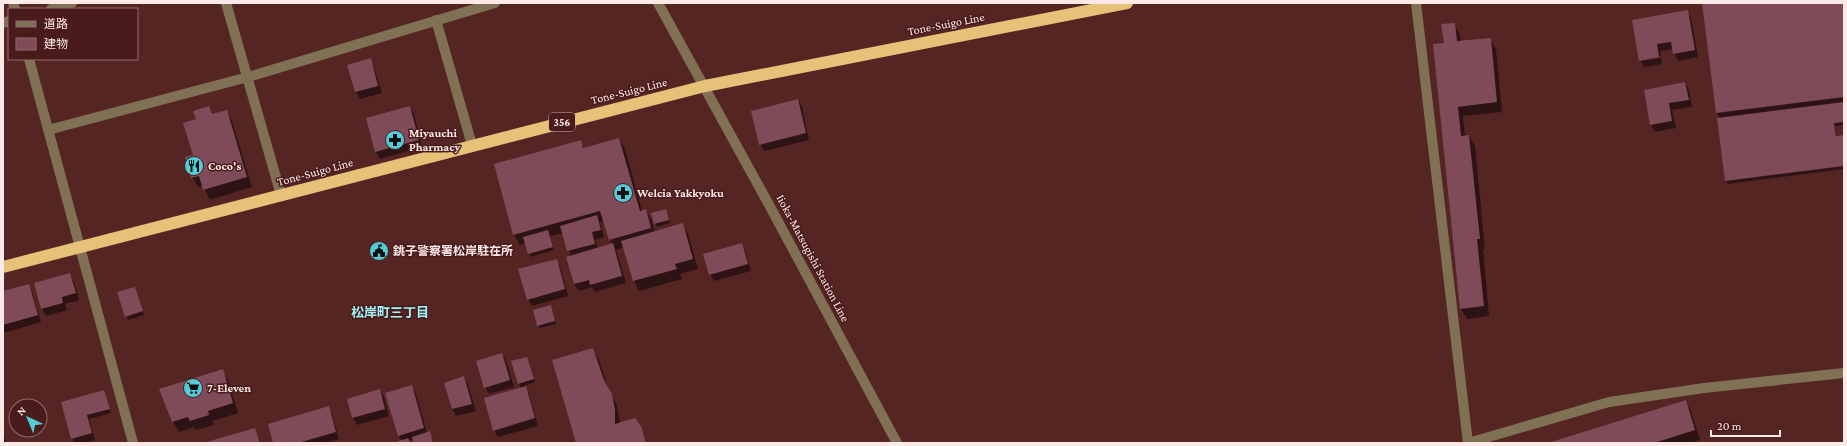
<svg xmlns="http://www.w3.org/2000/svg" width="1847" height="446" font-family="'Crimson Pro','Noto Sans JP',serif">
  <rect width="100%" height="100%" fill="#552524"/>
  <path fill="#0007" fill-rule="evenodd" d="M1703 3H1844V125L1835 126 1837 137 1844 136V169L1728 184 1726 181 1720 118 1717 113Z
    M1687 11 1691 18 1698 57 1678 61 1673 49 1660 51 1661 56 1641 59V61L1661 58 1662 64 1644 67 1640 60Z
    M1454 24 1460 34 1461 42 1490 39 1496 49 1502 112 1463 116 1465 136H1469L1475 146 1485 249H1483L1489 316 1467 319 1461 309 1445 44Z
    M370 60 374 67 382 93 360 99 356 92 349 66Z
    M1685 83 1689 90 1692 107 1672 110 1676 128 1655 132 1651 125 1645 91Z
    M798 100 802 107 809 140 764 151 760 144Z
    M209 107 213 115 226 111 232 121 252 187 210 200 203 186 198 187 192 177 194 156Z
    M410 107 414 114 422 147 380 159 376 152Z
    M619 139 625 149 642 211 646 210 651 220 655 232 682 224 688 234 698 269 680 274 682 279 639 291 634 281 624 247 616 250 626 283 595 292 592 287 579 291 574 284 571 256 563 233 550 236 554 250 531 257 526 243 520 245 514 235 495 165 580 141 584 148ZM604 221 612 245 598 249 595 240 604 237 600 222Z
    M666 210 670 223 657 227 655 223Z
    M741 244 745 251 751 271 714 281 710 274Z
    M556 260 560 267 568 296 532 306 528 299Z
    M70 275 74 282 79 300 65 304 67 310 46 316 42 309 36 284Z
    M28 285 32 292 41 322 3 333V292Z
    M135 288 144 315 128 320 126 316Z
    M551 306 556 324 540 328 538 325Z
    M593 350 599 360 609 390 617 405 620 424 640 427 647 443H577Z
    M502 354 506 361 514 387 489 394 485 387Z
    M527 358 535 382 524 386 529 394 538 426 498 437 494 430 521 388 519 383Z
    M222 370 228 380 238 413 213 421 214 425 196 430 194 427 179 432 173 422 160 390Z
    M464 377 468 384 476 411 456 416 452 409 445 383Z
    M412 387 416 394 427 433 429 432 434 443H415L414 439 408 440 410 443H395L402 441 398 435Z
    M380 390 384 397 389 416 357 425 353 418 348 400Z
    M104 392 111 413 89 419 95 440 85 443H74L62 403Z
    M1686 401 1691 411 1700 440 1691 443H1550Z
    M328 407 332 414 339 439 326 443H274Z
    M255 429 261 443H205Z
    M3 431 6 443H3Z"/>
  <path fill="#7f4b59" d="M1702 3H1844V97L1716 113Z
    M1688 10 1695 50 1673 54 1671 42 1657 44 1659 57 1639 61 1632 20Z
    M1455 23 1457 41 1491 38 1497 102 1458 107 1461 136 1469 135 1480 239H1477L1484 306 1460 309 1433 44 1444 43 1441 24Z
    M371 58 378 86 355 92 347 65Z
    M1685 82 1689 100 1669 103 1672 121 1650 125 1644 90Z
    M798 99 806 133 759 145 751 111Z
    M1844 102V122L1834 123 1836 136 1844 135V166L1725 181 1717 118Z
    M209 106 212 114 227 110 247 177 203 190 199 176 191 178 185 157 193 155 183 123 196 119 193 111Z
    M410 106 419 140 375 152 366 118Z
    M619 138 640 211 646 209 651 228 609 240 600 211 513 235 494 164 581 140 583 148Z
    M666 209 669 220 654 224 651 213Z
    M597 215 601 230 592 232 595 244 567 251 560 226Z
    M683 223 693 259 675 264 677 269 633 281 621 241Z
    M548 230 553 247 528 254 523 237Z
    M613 243 622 276 590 285 589 280 574 284 566 257Z
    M742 243 748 264 709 275 703 254Z
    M557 259 565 289 527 300 518 269Z
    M70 273 76 293 62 297 63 303 41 309 34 283Z
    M29 284 38 315 3 325V291Z
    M135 287 143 311 125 317 117 292Z
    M551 305 555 321 537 326 533 310Z
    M593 348 604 380 612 394 615 410V424L635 418 641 426 646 443H576L552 360Z
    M502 353 510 380 484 388 476 361Z
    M527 357 534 379 518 384 511 361Z
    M223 369 233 403 208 411 209 415 190 421 188 417 172 422 159 389Z
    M464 376 472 404 452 409 444 383Z
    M412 385 424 428 398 436 385 393Z
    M526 386 535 418 493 431 484 398Z
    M380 389 385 409 352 418 347 399Z
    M104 390 110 409 87 415 92 433 71 439 61 402Z
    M1686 400 1695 430 1654 443H1548Z
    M329 406 336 432 298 443H273L268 424Z
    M255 428 260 443H203Z
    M430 431 433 443H414L412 437Z
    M408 438 410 443H393Z"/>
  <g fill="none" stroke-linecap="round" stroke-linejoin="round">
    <path stroke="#807155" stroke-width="10" d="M13 3 15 9
      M226 3 281 195
      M658 3 767 201 897 443
      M1416 3 1468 443
      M51 9 72 3
      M436 20 472 145
      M3 23 9 21
      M29 59 133 443
      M48 130 248 77 495 3
      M1468 443 1609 402 1704 388 1844 373"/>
    <path stroke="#e6c178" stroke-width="12" d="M3 267 705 86 1127 3"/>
  </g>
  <defs>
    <g id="pharmacy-disc" transform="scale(1)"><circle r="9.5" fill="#52ccd6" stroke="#491b1a"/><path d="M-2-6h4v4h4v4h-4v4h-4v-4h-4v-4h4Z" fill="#111"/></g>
    <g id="restaurant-disc" transform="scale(1)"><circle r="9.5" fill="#52ccd6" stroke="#491b1a"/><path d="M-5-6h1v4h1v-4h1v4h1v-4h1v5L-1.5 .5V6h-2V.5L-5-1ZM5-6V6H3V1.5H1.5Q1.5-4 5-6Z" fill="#111"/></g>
    <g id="civic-disc" transform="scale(1)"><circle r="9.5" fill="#52ccd6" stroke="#491b1a"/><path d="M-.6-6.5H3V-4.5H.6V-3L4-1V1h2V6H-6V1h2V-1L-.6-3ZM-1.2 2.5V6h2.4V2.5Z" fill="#111"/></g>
    <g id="supermarket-disc" transform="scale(1)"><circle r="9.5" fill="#52ccd6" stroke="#491b1a"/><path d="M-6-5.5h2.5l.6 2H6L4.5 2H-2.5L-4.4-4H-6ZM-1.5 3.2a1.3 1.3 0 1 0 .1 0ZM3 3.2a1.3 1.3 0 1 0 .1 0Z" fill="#111"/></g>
  </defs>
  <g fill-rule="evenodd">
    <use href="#pharmacy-disc" x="395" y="140"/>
    <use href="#restaurant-disc" x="194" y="166"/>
    <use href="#pharmacy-disc" x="623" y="193"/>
    <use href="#civic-disc" x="379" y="251"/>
    <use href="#supermarket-disc" x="193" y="388"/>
  </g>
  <g text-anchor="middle" stroke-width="3" stroke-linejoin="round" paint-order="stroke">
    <rect fill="#491b1a" stroke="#c7abaa" stroke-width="1" x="549" y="113" width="26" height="18" rx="3"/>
    <g font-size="11" font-weight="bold" fill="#fde9e7">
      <text x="562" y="126">356</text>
    </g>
    <g font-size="12" fill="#fde9e7" stroke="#491b1a">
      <text transform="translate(946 24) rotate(-11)" y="4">Tone-Suigo Line</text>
      <text transform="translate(629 91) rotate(-14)" y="4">Tone-Suigo Line</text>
      <text transform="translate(315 172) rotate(-15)" y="4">Tone-Suigo Line</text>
      <text transform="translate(813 258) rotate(62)" y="4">Iioka-Matsugishi Station Line</text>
    </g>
    <g font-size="12" font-weight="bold" fill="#fde9e7" stroke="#491b1a" text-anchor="start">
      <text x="409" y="137">Miyauchi<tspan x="409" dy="14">Pharmacy</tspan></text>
      <text x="208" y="170">Coco's</text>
      <text x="637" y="197">Welcia Yakkyoku</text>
      <text x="393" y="255">銚子警察署松岸駐在所</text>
      <text x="207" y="392">7-Eleven</text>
    </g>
    <g font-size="13" font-weight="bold" fill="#a2f4fb" stroke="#491b1a">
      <text x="390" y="317">松岸町三丁目</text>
    </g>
  </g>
  <rect width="1847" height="446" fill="none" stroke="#fde9e7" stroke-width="8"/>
  <rect x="8" y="8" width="130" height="52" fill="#491b1a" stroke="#916d6c"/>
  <rect x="16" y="21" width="20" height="6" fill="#807155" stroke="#916d6c"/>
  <text x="44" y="28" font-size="12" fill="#fde9e7">道路</text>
  <rect x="16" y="38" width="20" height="12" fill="#7f4b59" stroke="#916d6c"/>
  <text x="44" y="48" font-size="12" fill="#fde9e7">建物</text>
  <g transform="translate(28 418) rotate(316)"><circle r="19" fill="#491b1a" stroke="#916d6c"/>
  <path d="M0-3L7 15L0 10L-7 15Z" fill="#52ccd6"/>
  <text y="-6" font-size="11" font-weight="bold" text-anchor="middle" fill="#fde9e7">N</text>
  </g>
  <path d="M1711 430v6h69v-6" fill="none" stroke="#fde9e7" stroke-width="2"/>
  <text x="1717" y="430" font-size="12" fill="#fde9e7" stroke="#491b1a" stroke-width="3" paint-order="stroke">20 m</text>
</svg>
